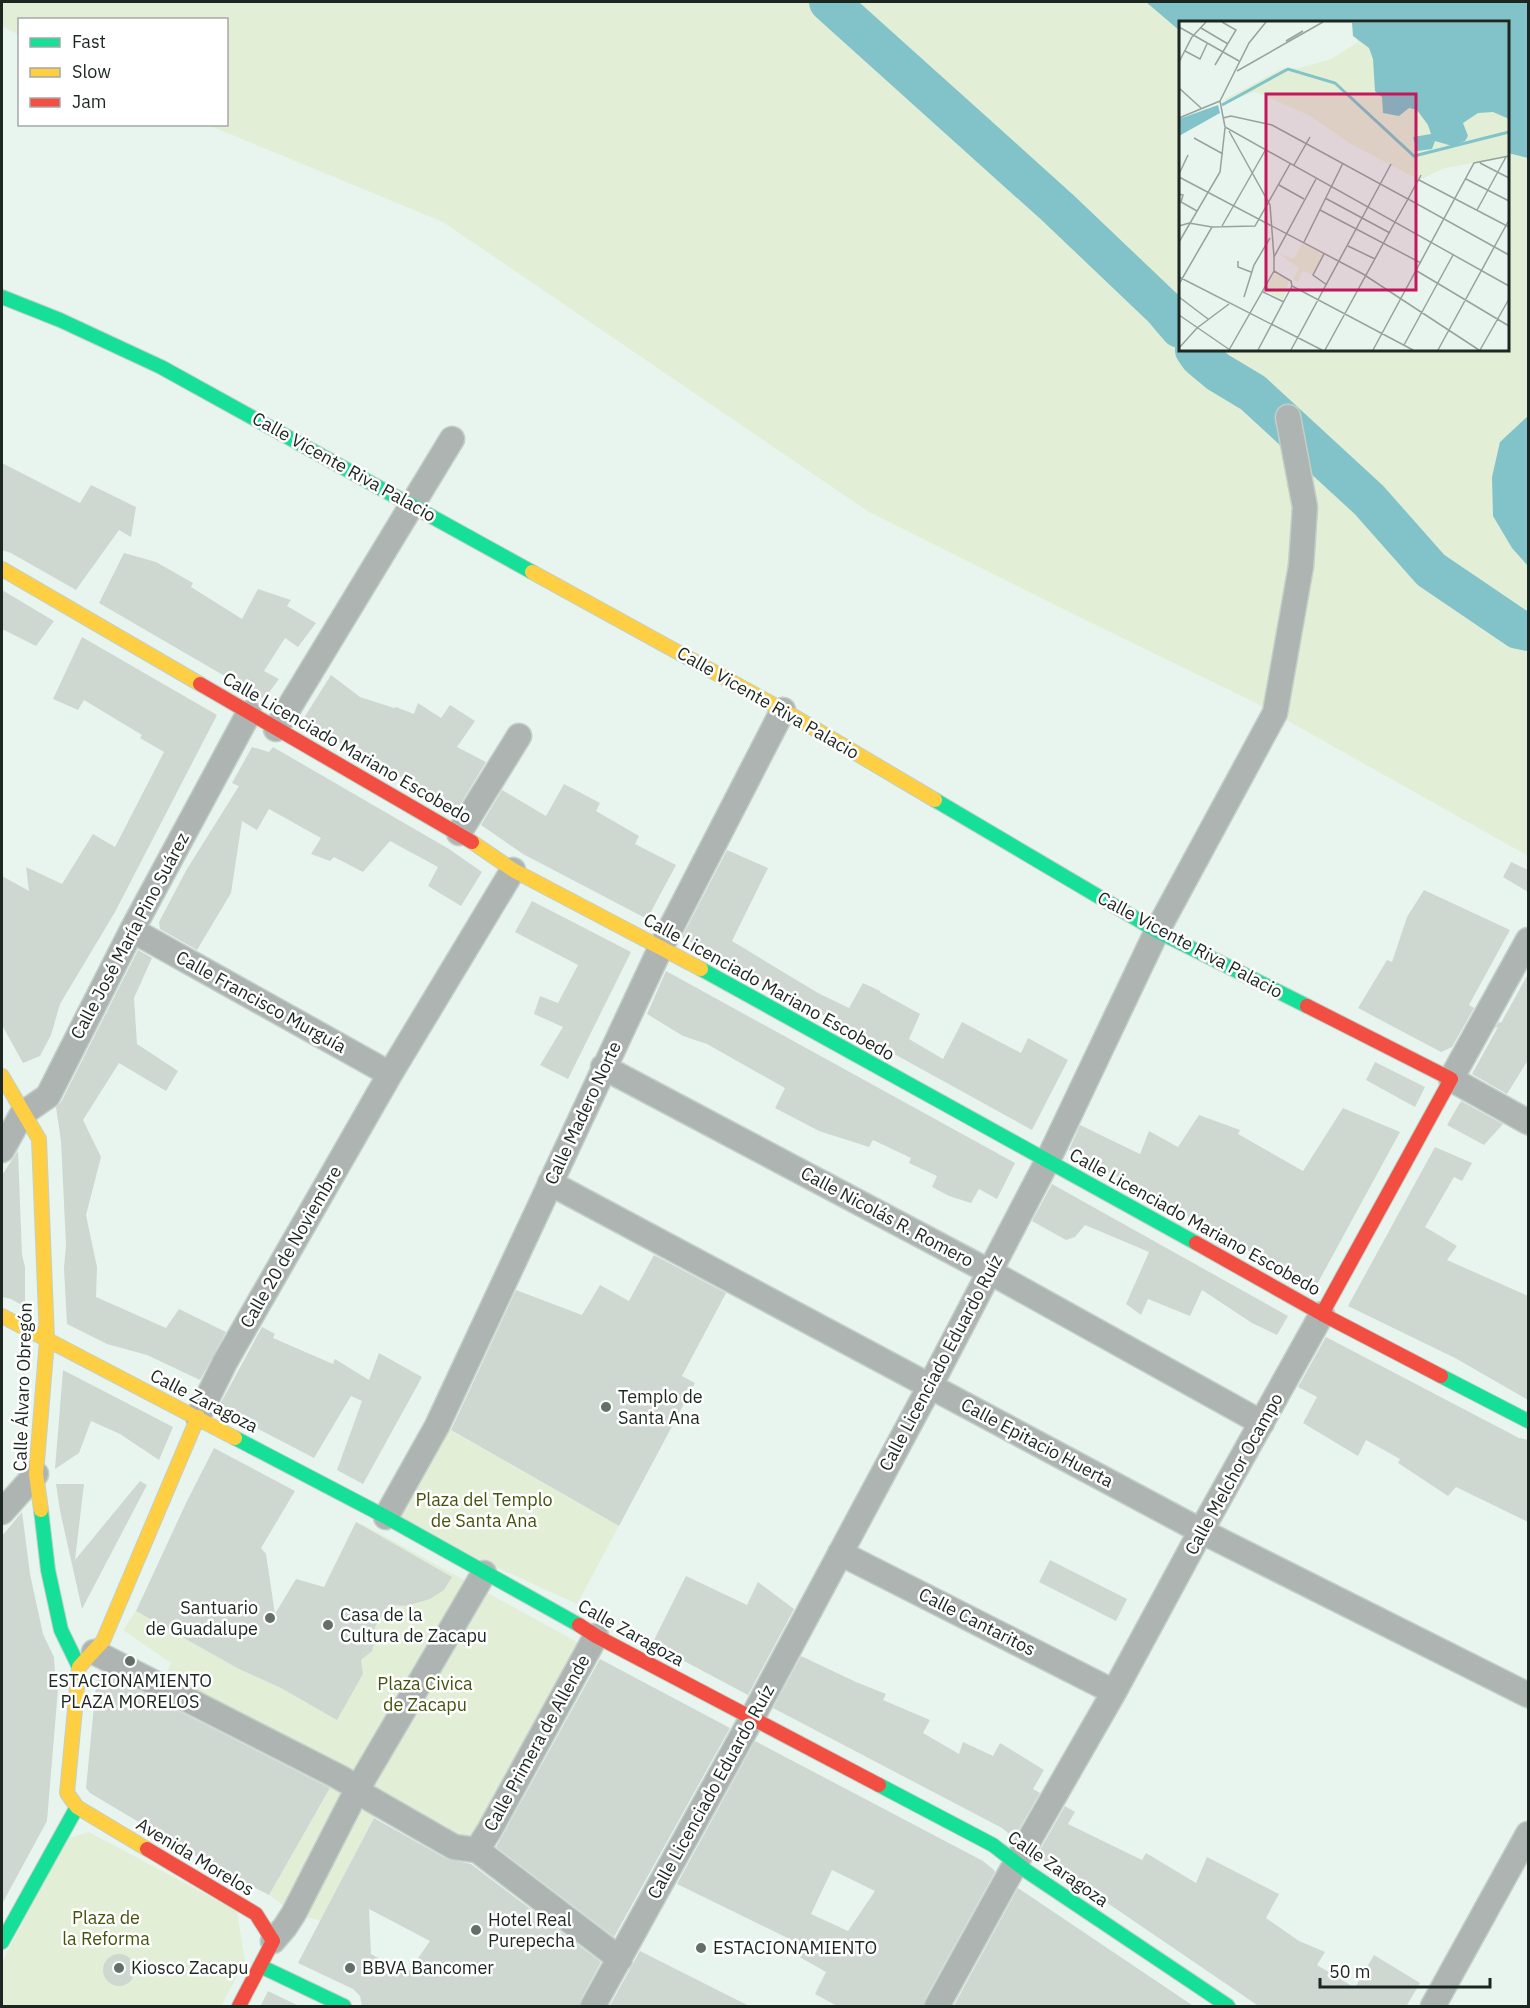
<svg xmlns="http://www.w3.org/2000/svg" width="1530" height="2008" font-family="'IBM Plex Sans',sans-serif">
  <rect width="100%" height="100%" fill="#e7f5ee"/>
  <path fill="#e2efd6" fill-rule="evenodd" d="M2 2H1528V856L1258 704 1065 610 869 512 443 222 208 125 226 124V20H20L19 35 2 26ZM1180 22H1508V350H1180Z
    M443 1426 619 1526 577 1604 386 1517Z
    M362 1524 590 1649 477 1850 378 1810 321 1921 294 1913 269 1895 336 1778 161 1686 171 1663 123 1630 136 1611 237 1668 281 1688Z
    M89 1832 237 1911 245 1961 221 2006H2V1962L66 1839Z"/>
  <path fill="#82c3c9" d="M1146 2H1528V158L1508 153V22H1180V31Z
    M1528 416V566L1512 548 1493 516 1492 477 1500 442Z"/>
  <g fill="none" stroke-linecap="round" stroke-linejoin="round">
    <path stroke="#82c3c9" stroke-width="40" d="M829 2 1058 208 1163 308 1180 328
      M1195 350 1200 357 1218 372 1253 393 1369 500 1431 570 1518 629 1528 631"/>
  </g>
  <path fill="#ced8d1" fill-rule="evenodd" d="M2 463 80 503 91 485 136 507 131 537 119 530 76 590 11 553 2 550Z
    M124 553 156 562 193 583 191 587 242 619 258 589 291 600 287 606 316 623 298 647 285 638 264 671 279 679 264 699 99 603Z
    M2 590 54 621 36 646 2 629Z
    M82 637 217 715 115 912 60 1004 51 1035 40 1056 23 1063 2 1025V876L29 891 26 867 62 884 93 834 115 847 164 752 140 738 142 735 84 700 78 710 53 699Z
    M331 675 360 697 394 708 396 707 414 714 418 703 441 718 450 705 475 721 457 747 486 762 457 810 302 721Z
    M252 747 269 752 273 747 449 849 482 872 461 906 428 886 438 867 390 841 363 872 334 857 330 861 311 854 321 838 269 809 257 830 242 821 231 893 197 950 160 929 159 922 187 869 239 786 232 783Z
    M564 784 600 803 596 811 639 836 635 844 676 865 647 919 523 854 481 825 502 790 546 816Z
    M727 850 768 868 732 941 818 993 849 1008 863 983 880 991V992L920 1014 909 1039 943 1059 962 1022 1021 1053 1028 1038 1068 1060 1032 1130 682 937Z
    M1511 862 1528 870V892L1503 877Z
    M1424 890 1510 930 1469 1005 1474 1008 1452 1047 1441 1052 1358 1008 1387 960 1392 962 1407 917Z
    M532 901 631 952 568 1079 540 1065 563 1027 534 1014 540 996 558 1003 578 965 515 932Z
    M138 950 152 958 134 998 137 1044 178 1071 166 1091 119 1063 83 1120 101 1157 86 1215 97 1267 96 1297 166 1328 179 1309 226 1332 200 1380 147 1355 107 1344 67 1324 64 1268 66 1245 61 1141 56 1107 61 1102Z
    M666 971 1015 1163 997 1199 979 1189 971 1203 949 1196 932 1187 937 1176 909 1163 911 1158 873 1140 869 1147 819 1131 775 1108 785 1088 707 1044 683 1036 647 1014Z
    M1528 974V1060L1507 1094 1472 1074 1498 1027 1495 1028 1499 1022 1501 1023Z
    M1375 1062 1425 1087 1415 1107 1366 1080Z
    M1461 1101 1503 1124 1484 1145 1447 1125Z
    M1343 1108 1400 1132 1315 1288 1069 1150 1080 1125 1140 1154 1149 1131 1178 1147 1199 1115 1240 1130 1238 1134 1303 1171Z
    M1435 1147 1472 1163 1462 1181 1454 1177 1425 1227 1457 1246 1447 1260 1528 1296V1400L1455 1358 1348 1306Z
    M18 1151 22 1255 25 1267V1307L11 1299 2 1297V1175Z
    M1052 1184 1288 1316 1277 1335 1252 1323 1202 1290 1190 1316 1148 1299 1141 1315 1126 1304 1149 1252 1085 1225 1075 1237 1066 1240 1032 1221Z
    M654 1255 726 1293 682 1376 695 1383 619 1526 451 1430 516 1290 582 1315 600 1285 629 1301Z
    M262 1327 275 1334 273 1338 333 1364 335 1359 369 1380 379 1353 422 1377 363 1484 337 1470 362 1401 351 1396 314 1458 218 1408Z
    M1326 1337 1519 1438 1528 1440V1522L1456 1487 1448 1496 1398 1463 1400 1459 1366 1440 1358 1456 1303 1423 1317 1397 1298 1387Z
    M63 1370 173 1427 159 1460 120 1434 91 1421 79 1453 55 1469Z
    M214 1448 295 1491 261 1548 266 1554 275 1614 296 1579 324 1587 356 1522 452 1577 444 1590 430 1599 406 1606 388 1605 375 1627V1640L372 1651 361 1660 363 1674 337 1720 281 1688 237 1668 136 1611 187 1501Z
    M140 1481 147 1485 82 1609 60 1511 56 1484H84L75 1560Z
    M22 1512 30 1574 43 1634 54 1657 56 1689H58L47 1821 2 1904V1536Z
    M1050 1560 1127 1599 1116 1621 1039 1582Z
    M686 1576 747 1605 758 1582 794 1609 748 1695 652 1644Z
    M801 1656 856 1682 886 1694 883 1700 930 1720 923 1733 959 1754 963 1742 993 1756 1000 1743 1044 1770 1033 1789 1040 1793 1014 1838 1002 1828 773 1708Z
    M600 1659 730 1728 614 1937 496 1847Z
    M101 1671 330 1788 269 1895 206 1862 90 1793 86 1788 97 1675Z
    M755 1741 983 1861 994 1870 995 1872 925 1999 923 2007H839L815 1994 826 1972 798 1956 804 1946 677 1884ZM832 1870 875 1891 848 1931 811 1914Z
    M1065 1806 1075 1812 1068 1824 1142 1860 1146 1853 1196 1883 1207 1857 1279 1894 1266 1918 1299 1941 1325 1952 1317 1965 1355 1988 1374 1955 1420 1983 1406 2007H1260L1037 1855Z
    M374 1818 447 1859 471 1864 601 1962 581 1999 579 2007H362L360 1996 353 1989 298 1963ZM369 1909 430 1941 407 1974 371 1954Z
    M1018 1888 1195 2007H953Z
    M640 1951 751 2007H609Z
    M103 1970a16 16 0 1 1 32 0a16 16 0 1 1-32 0Z
    M268 1991 301 2007H260Z"/>
  <g fill="none" stroke-linecap="round" stroke-linejoin="round">
    <g stroke="#c3cfc9" stroke-width="27">
      <path id="street" d="M276 729 452 439
        M459 833 519 736
        M132 930 390 1074
        M1528 940 1451 1079 1528 1122
        M603 1067 990 1272 1262 1423
        M2 1150 22 1114 48 1096 132 930 249 713
        M550 1183 1201 1531 1528 1695
        M198 1417 225 1362 390 1074 513 870
        M2 1512 36 1474
        M386 1517 437 1426 661 947 783 710
        M840 1553 1114 1692
        M94 1652 339 1777 358 1788 367 1797 454 1847 477 1850 620 1959
        M477 1850 489 1831 596 1636
        M273 1941 285 1927 294 1913 358 1788 484 1573
        M593 2006 752 1718 930 1386 1048 1160 1157 931 1275 713 1301 566 1305 507 1288 417
        M937 2006 1017 1861 1114 1692 1201 1531 1322 1314
        M1433 2006 1528 1834"/>
    </g>
    <g stroke="#c3cfc9" stroke-width="16">
      <path id="fast" d="M2 297 60 320 161 367 532 572
        M935 800 1157 931 1307 1006
        M701 969 1196 1243
        M1441 1376 1528 1421
        M235 1438 386 1517 579 1625
        M41 1510 48 1570 61 1630 79 1667
        M879 1785 993 1845 1028 1872 1228 2006
        M2 1942 77 1807
        M260 1966 344 2006"/>
    </g>
    <g stroke="#c3cfc9" stroke-width="16">
      <path id="slow" d="M2 569 200 684
        M532 572 783 710 935 800
        M472 842 513 870 701 969
        M2 1076 39 1139 47 1340 36 1474 41 1510
        M2 1316 235 1438
        M147 1849 77 1807 67 1793 79 1667 103 1641 198 1417"/>
    </g>
    <g stroke="#c3cfc9" stroke-width="16">
      <path id="jam" d="M200 684 472 842
        M1307 1006 1451 1079 1322 1314
        M1196 1243 1322 1314 1441 1376
        M579 1625 596 1636 879 1785
        M147 1849 256 1914 273 1941 239 2006"/>
    </g>
    <use href="#street" stroke="#adb4b2" stroke-width="24"/>
    <use href="#fast" stroke="#16e098" stroke-width="14"/>
    <use href="#slow" stroke="#ffcf43" stroke-width="14"/>
    <use href="#jam" stroke="#f24e42" stroke-width="14"/>
  </g>
  <g fill="#646f69" stroke="#fff" stroke-width="2">
    <circle cx="606" cy="1407" r="6"/>
    <circle cx="270" cy="1618" r="6"/>
    <circle cx="328" cy="1625" r="6"/>
    <circle cx="130" cy="1661" r="6"/>
    <circle cx="476" cy="1930" r="6"/>
    <circle cx="701" cy="1948" r="6"/>
    <circle cx="119" cy="1968" r="6"/>
    <circle cx="350" cy="1968" r="6"/>
  </g>
  <g text-anchor="middle" stroke-width="5" stroke-linejoin="round" paint-order="stroke">
    <g font-size="18" fill="#1d2722" stroke="#fff">
      <text transform="translate(344 467) rotate(29)" y="6">Calle Vicente Riva Palacio</text>
      <text transform="translate(768 703) rotate(30)" y="6">Calle Vicente Riva Palacio</text>
      <text transform="translate(347 748) rotate(30)" y="6">Calle Licenciado Mariano Escobedo</text>
      <text transform="translate(130 936) rotate(-62)" y="6">Calle José María Pino Suárez</text>
      <text transform="translate(1190 945) rotate(28)" y="6">Calle Vicente Riva Palacio</text>
      <text transform="translate(769 987) rotate(29)" y="6">Calle Licenciado Mariano Escobedo</text>
      <text transform="translate(261 1002) rotate(29)" y="6">Calle Francisco Murguía</text>
      <text transform="translate(583 1113) rotate(-65)" y="6">Calle Madero Norte</text>
      <text transform="translate(887 1217) rotate(28)" y="6">Calle Nicolás R. Romero</text>
      <text transform="translate(1195 1222) rotate(29)" y="6">Calle Licenciado Mariano Escobedo</text>
      <text transform="translate(291 1247) rotate(-60)" y="6">Calle 20 de Noviembre</text>
      <text transform="translate(941 1363) rotate(-62)" y="6">Calle Licenciado Eduardo Ruíz</text>
      <text transform="translate(23 1387) rotate(-88)" y="6">Calle Álvaro Obregón</text>
      <text transform="translate(204 1401) rotate(27)" y="6">Calle Zaragoza</text>
      <text transform="translate(1037 1443) rotate(28)" y="6">Calle Epitacio Huerta</text>
      <text transform="translate(1234 1474) rotate(-61)" y="6">Calle Melchor Ocampo</text>
      <text transform="translate(977 1622) rotate(27)" y="6">Calle Cantaritos</text>
      <text transform="translate(631 1633) rotate(29)" y="6">Calle Zaragoza</text>
      <text transform="translate(537 1743) rotate(-61)" y="6">Calle Primera de Allende</text>
      <text transform="translate(711 1792) rotate(-61)" y="6">Calle Licenciado Eduardo Ruíz</text>
      <text transform="translate(195 1857) rotate(31)" y="6">Avenida Morelos</text>
      <text transform="translate(1058 1869) rotate(35)" y="6">Calle Zaragoza</text>
    </g>
    <g font-size="18" fill="#1d2722" stroke="#fff" text-anchor="start">
      <text x="618" y="1403">Templo de<tspan x="618" dy="21">Santa Ana</tspan></text>
      <text x="258" y="1614" text-anchor="end">Santuario<tspan x="258" dy="21">de Guadalupe</tspan></text>
      <text x="340" y="1621">Casa de la<tspan x="340" dy="21">Cultura de Zacapu</tspan></text>
      <text x="130" y="1687" text-anchor="middle">ESTACIONAMIENTO<tspan x="130" dy="21">PLAZA MORELOS</tspan></text>
      <text x="488" y="1926">Hotel Real<tspan x="488" dy="21">Purepecha</tspan></text>
      <text x="713" y="1954">ESTACIONAMIENTO</text>
      <text x="131" y="1974">Kiosco Zacapu</text>
      <text x="362" y="1974">BBVA Bancomer</text>
    </g>
    <g font-size="18" fill="#45530e" stroke="#fff">
      <text x="484" y="1506">Plaza del Templo<tspan x="484" dy="21">de Santa Ana</tspan></text>
      <text x="425" y="1690">Plaza Civica<tspan x="425" dy="21">de Zacapu</tspan></text>
      <text x="106" y="1924">Plaza de<tspan x="106" dy="21">la Reforma</tspan></text>
    </g>
  </g>
  <g transform="translate(1179 21)">
    <rect width="330" height="330" fill="#e7f5ee"/>
    <path d="M173 1H330V135L266 147 240 159 172 123 131 95 82 73 75 71 47 82 46 78 104 47H120L152 38 179 21ZM123 222 145 234 134 254 124 250 119 261 114 258 120 247 99 232 115 238ZM96 252 110 260 104 279 85 269Z" fill="#e2efd6"/>
    <path d="M173 2H330V98L314 91 299 92 284 102 289 115 286 120 273 125 256 120 253 128 238 130 234 116 252 113 249 104 238 89 230 87 220 95 204 92 203 76 196 70 194 38 190 27 174 15ZM39 84 41 92 0 115V98Z" fill="#82c3c9"/>
    <path fill="none" stroke="#82c3c9" stroke-width="3" d="M43 84 109 48 156 62 235 135 330 111"/>
    <path fill="none" stroke="#96a39c" stroke-width="1.5" d="M87 1 70 22 41 80 46 106 330 265M0 6 60 40M22 7 49 23M107 20 124 10M6 30 21 38 28 23M0 41 13 16 27 1M36 44 57 9 43 1M58 50 144 1M0 67 22 87M0 97 41 80M44 97 52 95 93 104 229 178 216 201M50 110 91 184 95 236M15 117 44 133M301 142 330 157M115 144 131 116M0 153 9 134M242 154 229 178 330 234M0 156 184 253 300 329M287 158 330 180M240 159 330 206M100 164 125 178M0 173 4 174 2 181 18 190M146 177 211 212M141 189 242 242M298 189 327 136M0 205 10 202 33 206 76 205 111 143M43 205 87 128M0 221 41 151 46 107M125 221 164 142M169 225 196 238M145 233 134 254 148 264M59 240V246L72 251M95 250 112 260 113 265 234 329M238 250 330 305M0 256 143 329M0 263 33 206M84 271 105 281M0 276 29 298M65 276 75 244 91 217M0 294 51 329M225 324 274 234M0 327 18 307 50 283M50 329 95 250V236L137 158M79 329 113 265M112 329 212 143M146 329 216 201M194 329 295 142 330 135M259 329 330 199M301 329 330 278"/>
    <path fill="#c2185b" fill-opacity="0.15" stroke="#c2185b" stroke-width="3" d="M87 73H237V269H87Z"/>
    <rect width="330" height="330" fill="none" stroke="#1d2722" stroke-width="3"/>
  </g>
  <rect width="1530" height="2008" fill="none" stroke="#1d2722" stroke-width="6"/>
  <rect x="18" y="18" width="210" height="108" fill="#ffffff" stroke="#a5a9a7" stroke-width="1.5"/>
  <rect x="30" y="38" width="30" height="9" fill="#16e098" stroke="#a5a9a7" stroke-width="1.5"/>
  <text x="72" y="48" font-size="18" fill="#1d2722">Fast</text>
  <rect x="30" y="68" width="30" height="9" fill="#ffcf43" stroke="#a5a9a7" stroke-width="1.5"/>
  <text x="72" y="78" font-size="18" fill="#1d2722">Slow</text>
  <rect x="30" y="98" width="30" height="9" fill="#f24e42" stroke="#a5a9a7" stroke-width="1.5"/>
  <text x="72" y="108" font-size="18" fill="#1d2722">Jam</text>
  <path d="M1320 1978v9h170v-9" fill="none" stroke="#1d2722" stroke-width="3"/>
  <text x="1329" y="1978" font-size="18" fill="#1d2722" stroke="#ffffff" stroke-width="4.5" paint-order="stroke">50 m</text>
</svg>
